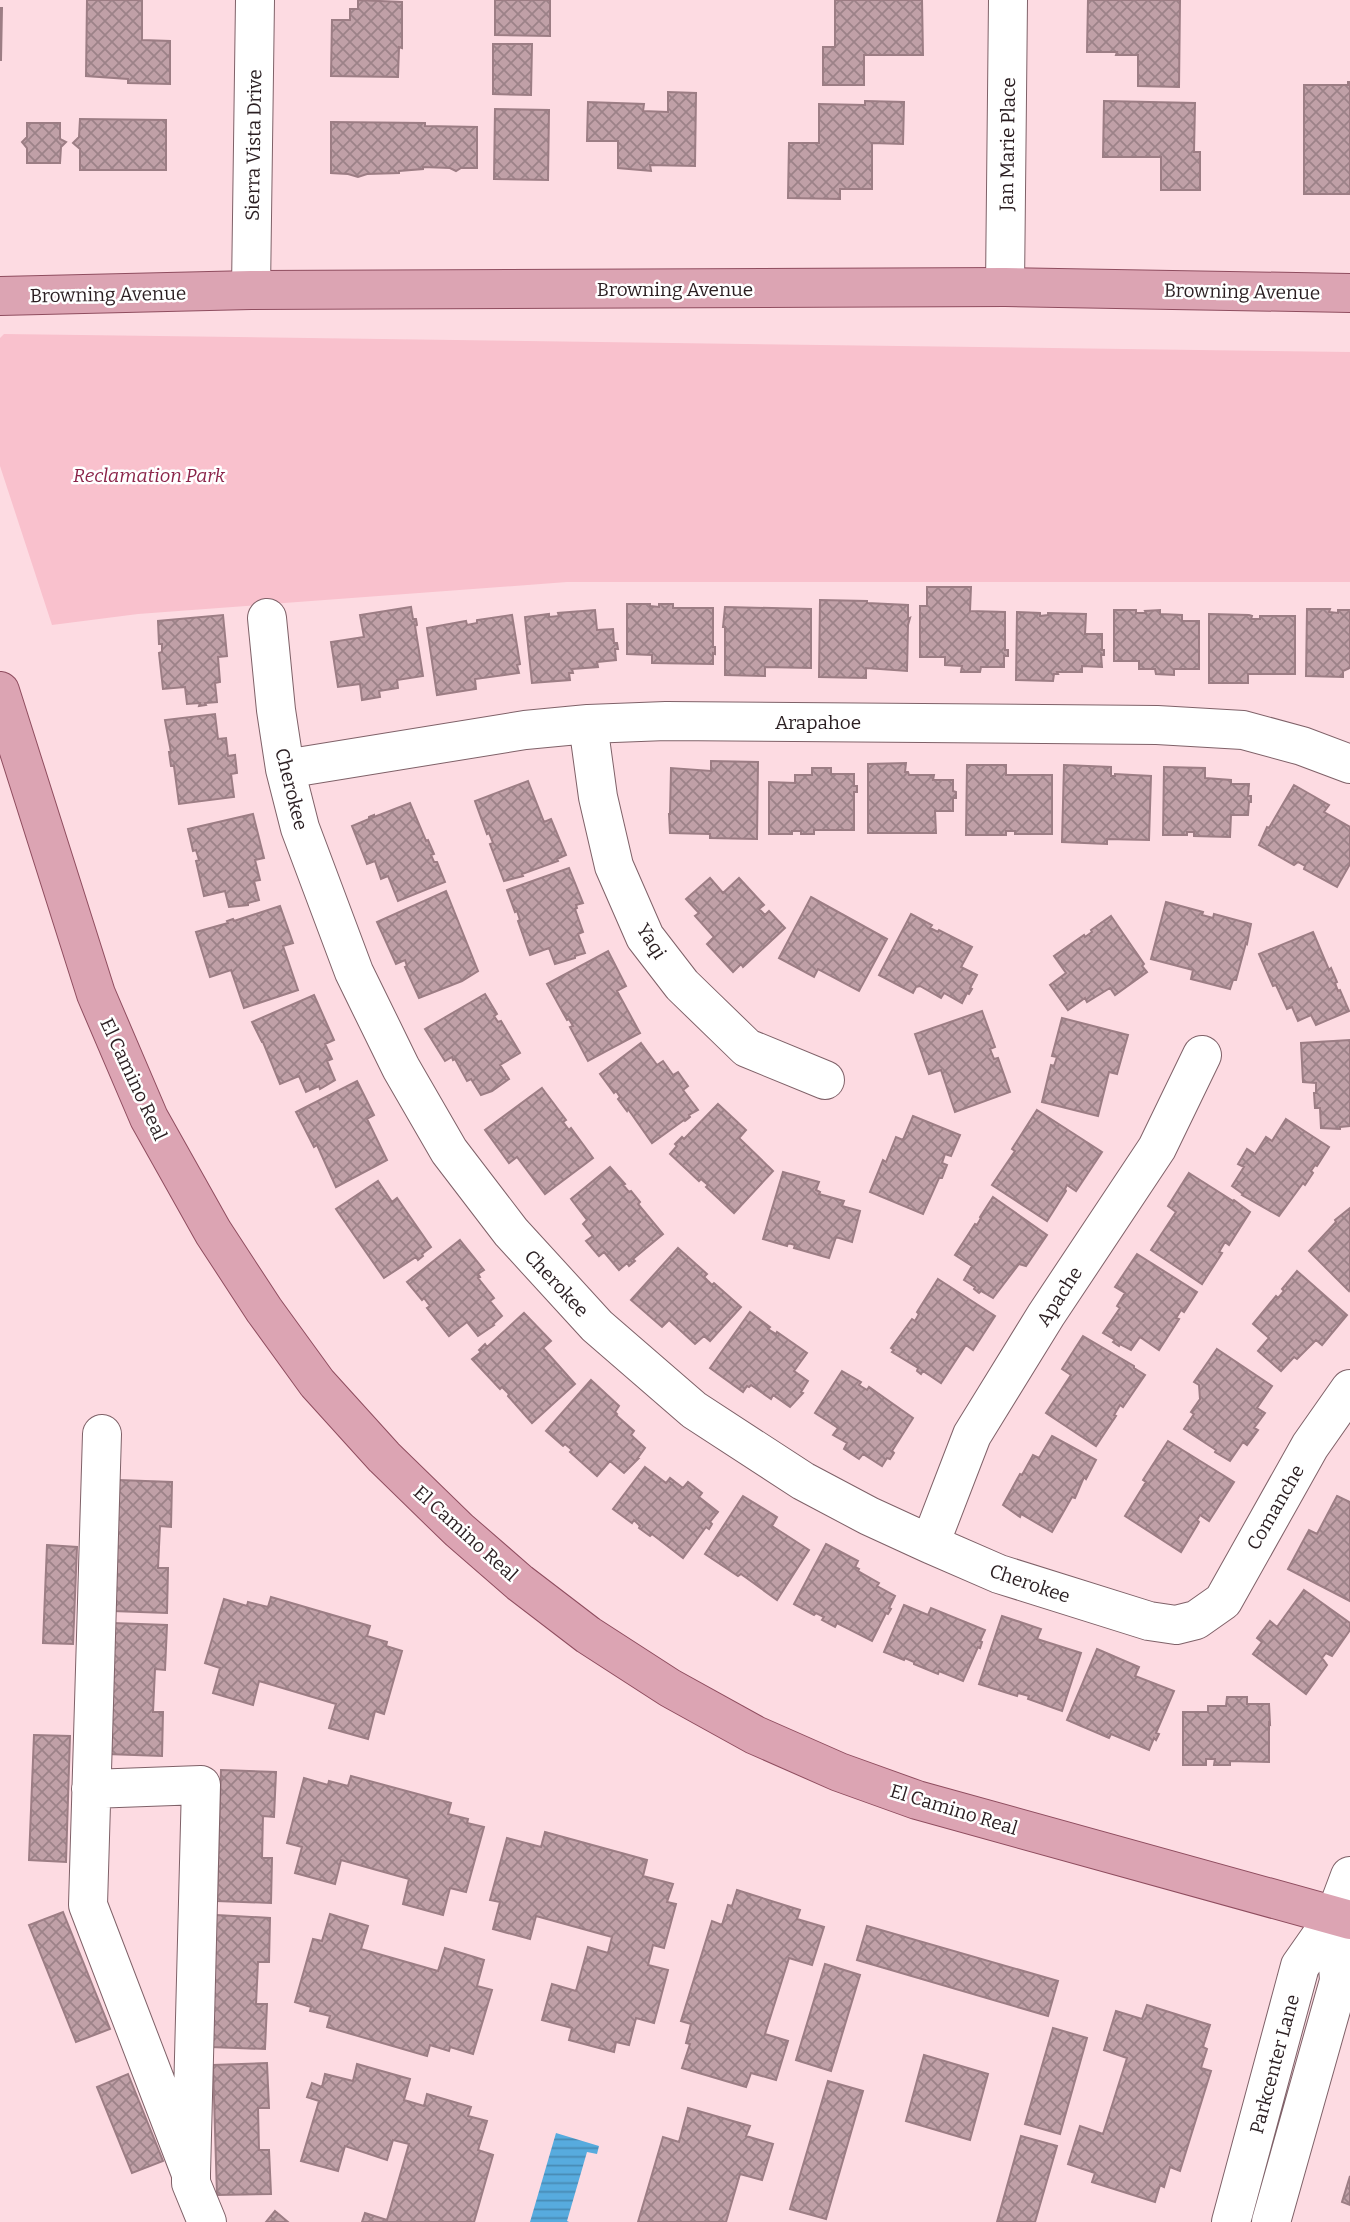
<svg xmlns="http://www.w3.org/2000/svg" width="1350" height="2222" font-family="Bitter,serif">
  <defs>
    <pattern id="water-rules" width="6" height="5" patternUnits="userSpaceOnUse" patternTransform="scale(1.75)"><rect width="6" height="5" fill="#57abde"/><path d="M0 2.5h6" fill="none" stroke="#488bb4"/></pattern>
    <pattern id="building-cross-hatch" width="8" height="8" patternUnits="userSpaceOnUse" patternTransform="scale(1.75)"><rect width="8" height="8" fill="#c0a0a7"/><path d="M0 0l8 8M0 8l8-8" fill="none" stroke="#9c8288"/></pattern>
  </defs>
  <rect width="100%" height="100%" fill="#fddbe2"/>
  <path fill="#f9c1cd" d="M4 334 1350 352V582H567L138 614 52 625 0 466V338Z"/>
  <path fill="url(#water-rules)" d="M556 2133 599 2146 597 2154 587 2152 567 2221 569 2222H530Z"/>
  <path fill="url(#building-cross-hatch)" stroke="#9c7d84" stroke-width="2" d="M87 0H142V40L170 41V84L128 83V79L86 76Z
    M358 0 402 2V48L399 47 398 77 331 76 332 20H350V9H358Z
    M495 0H550V36L495 35Z
    M835 0H922L923 55H864V85H823V47H835Z
    M1088 0H1180L1179 87 1138 86V55H1116L1117 52H1087Z
    M0 8H2L1 60H0Z
    M493 44H532L531 95 493 94Z
    M1348 82H1350V194H1304V85H1348Z
    M668 92 696 93 695 166 650 165 651 171 618 168V141H587L588 102 644 104 643 111 668 112Z
    M865 101 904 102 903 144 872 143V189H840V199L788 198 789 143H819V104L865 105Z
    M1104 101 1195 103 1194 152H1200V190H1161V157H1103Z
    M495 109 549 110 548 180 494 179Z
    M80 119 166 120V170H80V149L73 143 79 137Z
    M331 122 425 123V126L477 127V168H461L456 171 450 168 423 167V169L399 171V173L367 174 358 177 348 174 331 173Z
    M27 123H60V139L66 142 61 147 60 163H27V148L22 142 27 137Z
    M927 587H971L970 611 1005 612V650H1008V656H1004V667H981L980 672H961L962 666 945 665V657H920V606H927Z
    M820 600 867 601V603L908 605V619L910 618 908 625 907 671 866 668V678L819 677Z
    M627 604H650V606L659 607V604H673V608H713V647H715V654L713 653V664L652 663V655L627 654Z
    M411 607 413 619H416L417 625 415 626 423 676 397 680 398 688 379 691 380 697 362 700 360 684 338 687 331 642 364 637 360 615Z
    M725 607 811 609V668L765 667V676L725 675V627H723Z
    M1307 609H1330L1329 612 1338 613V610H1350V668L1343 671V677L1306 676Z
    M595 610 597 630 613 629 614 643H617L618 649H615L616 660 597 662 598 667 572 669 573 673H569L570 680 532 683 525 617 549 614V617L559 616 558 613Z
    M1114 610H1136V613H1146L1145 611 1160 610V614L1182 615V621H1199V669H1174V675L1156 674 1155 669H1139V661H1114Z
    M1017 612 1040 613V616L1048 615V613L1086 614 1085 634H1102V650H1104V655H1101L1102 667 1082 666V672H1057L1058 674H1054L1053 681 1016 680Z
    M1209 614 1249 615 1252 616 1251 619H1260V616H1295V674H1248V683H1209Z
    M223 615 227 656 218 657 220 682 215 683 217 702 205 703 206 705 199 706 200 703 187 704 185 687 163 689 159 653 162 652V644H159L158 621Z
    M512 615 520 664 517 665 519 673 475 679 476 689 437 695 427 628 466 621 467 625 477 623V620Z
    M215 714 218 739 226 738 228 756 235 755 237 773 231 774 234 797 179 804 174 766H171L169 752H171L165 720Z
    M711 761 758 762 757 839 710 838V834L670 833 669 814H670L671 768 711 771Z
    M906 763 905 772H908L909 775H934L933 780H953V791L956 792V798H953V811H935L936 833H868V764Z
    M967 765H1006V775H1052V834H1015V831H1006V835H966Z
    M1064 765 1111 767V776H1115V774L1151 776 1149 840 1107 839V844L1062 842Z
    M1164 767 1205 768V778L1231 780V784H1249L1248 796H1251V802H1249L1248 815H1231L1230 837 1194 836V832H1187V835H1163Z
    M812 768H831V774H854V786H857V792H854V830H814V834H801V831H792V834H769V782L795 783V775H812Z
    M528 781 544 822 551 819 566 855 557 859 558 861 522 874 523 876 504 881 490 844 493 843 489 833 487 834 475 801Z
    M1294 785 1329 805 1324 812 1350 827V864L1337 887 1304 869 1305 866 1298 862 1294 865 1259 845 1267 827 1269 828Z
    M410 803 426 841 428 840 434 854 431 855 434 862H437L445 882 398 901 388 876 381 879 375 861 367 864 352 826 369 819V817L374 815V817Z
    M253 814 264 858 255 860 260 880 254 881 259 900 248 903V905L229 907 225 891 204 896 196 861 199 860 196 850 193 851 188 829Z
    M569 868 583 903 576 905 577 908 575 909 583 932 578 934 585 953 575 956V958L555 964 549 948 530 955 518 921 520 920 517 911 515 912 507 890Z
    M710 878 723 893 739 878 764 905 759 909 765 915 769 911 785 928 743 967 741 964 733 972 707 944 714 937 695 916 699 913 686 899Z
    M446 891 478 971 462 981 419 998 405 967 407 966 405 960 396 964 377 922Z
    M811 897 887 939 859 991 818 969 814 977 779 958Z
    M1166 902 1203 912 1202 915 1213 918 1214 914 1251 924 1247 944 1246 943 1236 980H1233L1230 989 1191 979 1193 970 1151 959Z
    M280 906 293 943 283 946 298 990 244 1008 231 970 210 977 196 932 228 923 227 921 233 919 234 921Z
    M911 914 932 925 930 928 938 932 939 930 972 947 961 967 977 975 970 988 972 989 969 994 967 993 962 1003 944 993 941 998 920 986 916 987 913 993 879 975Z
    M1111 916 1144 964 1142 966 1147 972 1115 995 1110 988 1087 1002 1085 998 1068 1010 1050 985 1066 973 1054 956 1084 935 1085 937 1092 932 1091 930Z
    M1313 932 1329 970 1331 968 1337 982 1335 983 1338 991 1340 990 1349 1011 1316 1025 1311 1015 1298 1021 1292 1007 1287 1009 1276 985 1273 986 1259 954Z
    M608 951 626 986 617 991 640 1033 588 1061 570 1027 573 1026 569 1019 567 1020 547 984Z
    M485 994 497 1014 494 1016 498 1022 501 1021 520 1053 500 1065 509 1079 492 1091 481 1095 471 1079 467 1081 455 1059 453 1060 452 1057 445 1061 425 1029Z
    M314 995 334 1040 325 1044 332 1059 327 1061 335 1080 320 1089 319 1086 306 1092 299 1076 280 1084 263 1042H262L252 1022Z
    M982 1011 995 1047 990 1049 994 1059 998 1058 1010 1092 955 1112 941 1070 929 1074 915 1034Z
    M1062 1018 1128 1035 1117 1074 1109 1072 1098 1116 1042 1102 1051 1065 1054 1066 1057 1057 1052 1056Z
    M1350 1040V1126L1340 1127V1129L1321 1128 1320 1108H1315L1314 1093H1316V1083L1303 1082 1301 1043Z
    M641 1043 657 1065 663 1061 673 1075 678 1072 688 1086 683 1090 698 1110 689 1115 690 1117 685 1121 684 1120 652 1143 628 1109 627 1111 618 1099 620 1097 616 1091 614 1093 600 1074Z
    M357 1081 374 1115 367 1119 387 1160 336 1187 317 1145 314 1147 296 1112Z
    M542 1088 566 1120 563 1122 569 1130 571 1128 593 1158 545 1194 517 1157 509 1163 485 1130Z
    M718 1104 746 1130 739 1138 773 1171 734 1213 706 1187 708 1185 701 1179 699 1181 670 1154 677 1146 675 1144 682 1137 684 1139Z
    M1037 1110 1102 1152 1076 1191 1067 1185 1065 1189 1066 1191 1047 1221 992 1185 1015 1151 1012 1149Z
    M913 1116 960 1135 951 1156 945 1154 942 1163 947 1165 942 1178H939L923 1214 870 1192 883 1160 886 1162 896 1137 903 1140Z
    M1286 1119 1329 1147 1317 1166 1315 1165 1311 1171 1313 1173 1305 1185 1303 1183 1279 1216 1242 1195 1243 1194 1232 1186 1244 1167 1238 1164 1247 1149 1255 1154 1266 1137 1272 1141Z
    M610 1167 625 1184 623 1185 629 1192 631 1191 640 1202 638 1204 663 1234 633 1259 635 1261 629 1266 627 1263 619 1270 604 1252 599 1256 586 1241 593 1236 583 1224 587 1220 571 1199Z
    M783 1172 819 1182 816 1190 820 1192 819 1194 844 1201 842 1206 860 1211 852 1242 836 1237 829 1258 794 1248 795 1245 788 1243 787 1246 763 1239Z
    M1189 1173 1233 1201 1234 1200 1250 1212 1229 1245 1225 1242 1219 1252 1222 1253 1202 1284 1151 1250 1176 1212 1168 1206Z
    M378 1181 392 1202 397 1198 431 1247 422 1254 423 1256 418 1260 416 1257 384 1278 336 1209Z
    M993 1197 1047 1235 1026 1266 1019 1264 993 1298 981 1291 979 1293 974 1289 975 1287 964 1280 972 1266 955 1255 975 1224 977 1225 981 1218 980 1217Z
    M1350 1208V1289L1349 1291 1309 1251 1336 1222 1335 1220Z
    M460 1240 484 1270 478 1274 480 1277 478 1278 494 1298 490 1301 502 1316 493 1324 494 1325 478 1336 467 1322 449 1336 427 1308 430 1306 424 1298 422 1300 407 1282Z
    M678 1248 707 1274 704 1277 712 1285 714 1283 741 1307 710 1341 704 1336 695 1344 669 1320 662 1327 631 1300Z
    M1137 1254 1197 1292 1184 1312 1181 1310 1176 1318 1179 1319 1159 1350 1140 1337 1131 1350 1120 1344 1119 1346 1113 1342 1115 1340 1103 1333 1120 1308 1117 1306 1125 1293 1115 1287Z
    M1297 1271 1347 1315 1322 1345 1316 1340 1297 1359 1294 1357 1281 1371 1258 1351 1269 1338 1253 1324 1276 1296 1278 1298 1284 1291 1282 1289Z
    M938 1279 995 1316 973 1350 966 1345 941 1383 923 1371 921 1374 917 1371 918 1368 892 1352 894 1350 891 1348 912 1319 915 1321 919 1314 917 1312Z
    M750 1312 770 1327 768 1329 776 1334 777 1332 807 1353 794 1371 808 1381 801 1392 803 1393 790 1407 773 1395 771 1399 751 1385 749 1387 747 1386 743 1392 710 1368Z
    M524 1313 551 1341 543 1348 575 1384 532 1423 508 1396 509 1394 502 1387 500 1389 472 1359 481 1352 479 1350 485 1344 487 1347Z
    M1083 1336 1134 1366V1368L1145 1375 1123 1407 1120 1405 1114 1415 1116 1416 1096 1446 1046 1413 1071 1375 1062 1369Z
    M1217 1349 1272 1386 1257 1408 1265 1413 1254 1428 1258 1430 1247 1445 1243 1442 1230 1461 1215 1452 1216 1450 1184 1429 1194 1414 1191 1412 1200 1399 1199 1385 1194 1382Z
    M842 1371 861 1382 859 1385 867 1390 869 1387 913 1418 892 1451 894 1453 890 1459 887 1458 882 1466 863 1454 859 1459 844 1449 847 1443 833 1435 838 1428 815 1413Z
    M591 1380 619 1406 615 1412 617 1414 616 1415 634 1431 631 1435 645 1448 637 1459H638L624 1473 610 1461 597 1476 570 1452 572 1450 565 1444 563 1446 546 1431Z
    M1052 1436 1096 1460 1086 1479 1084 1477 1075 1498 1072 1497 1052 1532 1021 1514 1020 1517 1003 1505 1020 1474 1022 1475 1033 1455 1039 1458Z
    M1168 1441 1234 1482 1209 1521 1200 1515 1197 1520 1199 1522 1181 1552 1125 1516 1146 1482 1143 1480Z
    M645 1467 666 1483 670 1478 683 1488 688 1482 702 1493 699 1497 718 1512 710 1522 712 1524 709 1529 706 1527 683 1558 652 1534 650 1536 639 1528 640 1526 634 1520 632 1523 613 1509Z
    M118 1480 172 1482 171 1527 160 1526 158 1568H168L167 1613 113 1611Z
    M743 1496 777 1517 772 1526 809 1550 777 1600 741 1574 738 1576 705 1554Z
    M1337 1496 1350 1502V1601L1288 1569 1309 1530 1317 1534Z
    M826 1544 858 1561 855 1567 859 1569 858 1571 879 1583 877 1586 895 1596 889 1608 891 1609 888 1614 886 1613 872 1641 837 1623 835 1627 822 1620 824 1617 816 1613 814 1615 794 1604Z
    M47 1545 77 1547 73 1644 43 1643Z
    M1304 1590 1350 1623V1630L1332 1656 1326 1653 1322 1658 1327 1665 1306 1694 1253 1654 1262 1642 1257 1638 1270 1621 1277 1627Z
    M271 1597 370 1626 367 1636 387 1642 386 1646 402 1651 384 1714 375 1711 368 1739 329 1728 336 1704 259 1681 253 1705 213 1693 220 1668 205 1663 224 1599 247 1606 248 1602 268 1607Z
    M904 1605 928 1615 931 1608 985 1630 980 1641 982 1642 980 1648 978 1647 963 1681 939 1671 938 1674 914 1664V1662L905 1658 904 1660 884 1652Z
    M1002 1616 1041 1629 1037 1639 1081 1653 1062 1711 1028 1699 1029 1696 1018 1693 1017 1696 979 1684Z
    M112 1623 167 1625 165 1670 155 1669 153 1712H163L162 1756 107 1754Z
    M1097 1649 1139 1667 1135 1676 1174 1691 1156 1733 1159 1734 1156 1740 1154 1738 1149 1750 1111 1734 1109 1738 1067 1720Z
    M1227 1697H1247V1704H1269L1270 1724 1269 1723V1762L1230 1761V1765H1214L1215 1759H1206V1765H1183V1712H1208V1706H1226Z
    M34 1735 70 1736 66 1862 29 1860Z
    M221 1770 276 1772 274 1817 263 1816 262 1858H272L271 1903 217 1901Z
    M351 1776 451 1803 448 1814 468 1819 467 1823 484 1827 466 1892 450 1888 443 1915 403 1904 409 1879 341 1860 335 1884 295 1873 302 1847 287 1843 304 1778 328 1785 329 1781 348 1786Z
    M545 1832 647 1860 643 1876 673 1884 667 1902 676 1904 664 1948 653 1945 648 1965 668 1970 654 2023 636 2018 629 2045 616 2042 614 2052 569 2040 572 2028 542 2020 552 1984 576 1991 588 1947 608 1953 612 1937 536 1916 530 1939 493 1929 500 1902 490 1900 507 1838 541 1847Z
    M737 1890 800 1910 797 1919 824 1927 812 1965 789 1958 765 2034 788 2041 776 2080 751 2073 746 2087 682 2068 690 2044 686 2043 691 2024 681 2021 712 1921 722 1925 728 1905 732 1906Z
    M63 1912 110 2029 76 2042 29 1925Z
    M330 1914 368 1926 361 1949 438 1971 445 1948 484 1960 477 1986 492 1990 473 2054 450 2047 449 2051 430 2045 427 2056 327 2027 330 2016 310 2011 311 2007 295 2002 313 1939 322 1941Z
    M216 1915 270 1918 269 1962H258L256 2004H267L265 2049 211 2047Z
    M867 1926 1058 1981 1048 2016 857 1960Z
    M825 1964 860 1975 831 2071 796 2060Z
    M1147 2005 1210 2025 1203 2047 1207 2049 1201 2068 1211 2071 1180 2171 1170 2167 1164 2187 1160 2185 1155 2202 1092 2182 1095 2173 1068 2164 1080 2126 1103 2134 1127 2058 1104 2050 1116 2011 1142 2019Z
    M1053 2028 1087 2038 1060 2134 1025 2124Z
    M924 2055 988 2074 970 2140 906 2121Z
    M267 2063 269 2108H258L259 2150H269L271 2194 217 2195 213 2065Z
    M357 2064 410 2079 404 2100 424 2106 427 2094 471 2107 468 2116 487 2121 478 2150 493 2155 474 2222H362L365 2213 387 2220 409 2144 393 2140 387 2160 345 2146 338 2171 301 2161 319 2101 307 2097 312 2083 322 2087 325 2074 353 2081Z
    M128 2074 163 2161 132 2173 97 2087Z
    M828 2081 863 2091 826 2219 790 2209Z
    M688 2108 750 2126 746 2136 773 2144 762 2180 740 2174 726 2222H638L663 2137 679 2142Z
    M1021 2136 1057 2146 1035 2222H997Z
    M1350 2176V2205L1342 2202Z
    M275 2211 288 2222H266Z"/>
  <g fill="none" stroke-linecap="round" stroke-linejoin="round">
    <g stroke="#7f6168" stroke-width="40">
      <path id="minor" d="M1005 287 1008 0
        M251 290 255 0
        M267 618 276 710 285 769 300 828 354 972 401 1068 449 1151 511 1232 597 1326 694 1410 803 1481 869 1516 930 1544 999 1574 1149 1621 1176 1625 1196 1620 1223 1601 1310 1446 1350 1389
        M588 724 598 797 614 866 645 937 682 985 747 1048 825 1080
        M285 769 525 730 588 724 666 721 1157 725 1243 730 1302 746 1350 764
        M102 1434 88 1905 191 2174
        M930 1544 972 1435 1046 1315 1157 1148 1202 1055
        M91 1789 201 1785 191 2174V2183L207 2222
        M1231 2222 1300 1966 1335 1916 1350 1876
        M1271 2222 1339 1981 1335 1916"/>
    </g>
    <g stroke="#8f4d5f" stroke-width="40">
      <path id="major" d="M0 296 251 290 1005 287 1350 293
        M0 691 96 994 149 1118 213 1232 264 1310 317 1383 384 1457 459 1530 520 1583 588 1635 670 1688 755 1735 839 1772 917 1800 1350 1920"/>
    </g>
    <use href="#minor" stroke="#fff" stroke-width="38"/>
    <use href="#major" stroke="#dca4b3" stroke-width="38"/>
  </g>
  <g text-anchor="middle" stroke-width="5" stroke-linejoin="round" paint-order="stroke">
    <g font-size="19" fill="#2a1e21" stroke="#fff">
      <text transform="translate(1007 144) rotate(-89)" y="7">Jan Marie Place</text>
      <text transform="translate(253 145) rotate(-89)" y="7">Sierra Vista Drive</text>
      <text x="675" y="296">Browning Avenue</text>
      <text transform="translate(1242 291) rotate(1)" y="7">Browning Avenue</text>
      <text transform="translate(108 294) rotate(-1)" y="7">Browning Avenue</text>
      <text x="818" y="729">Arapahoe</text>
      <text transform="translate(292 789) rotate(76)" y="7">Cherokee</text>
      <text transform="translate(652 941) rotate(58)" y="7">Yaqi</text>
      <text transform="translate(134 1079) rotate(65)" y="7">El Camino Real</text>
      <text transform="translate(557 1283) rotate(47)" y="7">Cherokee</text>
      <text transform="translate(1059 1296) rotate(-57)" y="7">Apache</text>
      <text transform="translate(1275 1507) rotate(-60)" y="7">Comanche</text>
      <text transform="translate(466 1533) rotate(42)" y="7">El Camino Real</text>
      <text transform="translate(1030 1583) rotate(19)" y="7">Cherokee</text>
      <text transform="translate(954 1809) rotate(17)" y="7">El Camino Real</text>
      <text transform="translate(1274 2064) rotate(-75)" y="7">Parkcenter Lane</text>
    </g>
    <g font-size="19" font-style="italic" fill="#8b2449" stroke="#fff">
      <text x="149" y="482">Reclamation Park</text>
    </g>
  </g>
</svg>
